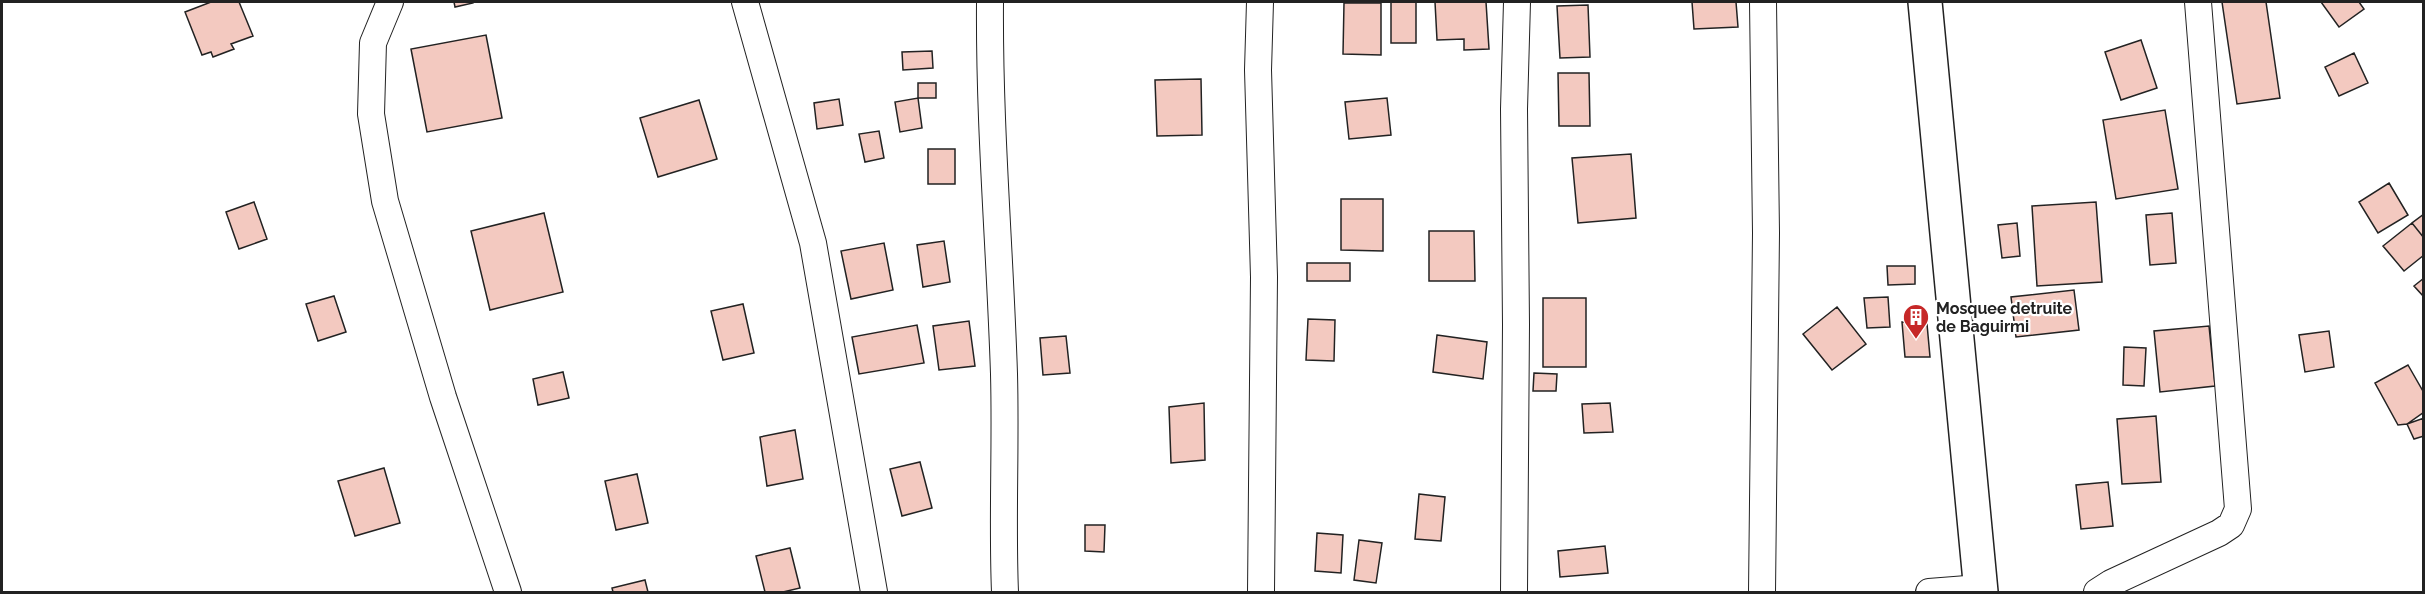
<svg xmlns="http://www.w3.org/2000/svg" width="2425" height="594" font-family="Raleway,sans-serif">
  <rect width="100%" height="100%" fill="#fff"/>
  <path fill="#f3c9c0" stroke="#222" stroke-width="1.5" d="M211 2H239L253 36 231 44 234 49 213 57 211 52 202 55 185 12Z
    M454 2H473V3L455 7Z
    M1391 2H1416V43H1391Z
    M1435 2H1486L1489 49 1464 50V39L1437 40Z
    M1692 2H1736L1738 27 1694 29Z
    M2222 2H2266L2280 98 2237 104Z
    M2321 2H2359L2364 9 2339 27Z
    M1344 3H1381V55L1343 54Z
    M1588 5 1590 57 1560 58 1557 6Z
    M486 35 502 118 427 132 411 49Z
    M2141 40 2157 88 2121 100 2105 52Z
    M932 51 933 68 903 70 902 52Z
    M2354 53 2368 83 2339 96 2325 67Z
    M1558 73H1589L1590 126H1559Z
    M1201 79 1202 135 1157 136 1155 80Z
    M918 83H936V98H918Z
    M918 98 922 128 900 132 895 102Z
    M1387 98 1391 135 1349 139 1345 102Z
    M839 99 843 125 817 129 814 103Z
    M699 100 717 159 658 177 640 118Z
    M2165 110 2178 189 2116 199 2103 120Z
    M879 131 884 158 865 162 859 134Z
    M928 149H955V184H928Z
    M1631 154 1636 218 1578 223 1572 158Z
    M2389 183 2408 215 2378 233 2359 202Z
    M1341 199H1383V251L1341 250Z
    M254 202 267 239 239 249 226 212Z
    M2096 202 2102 282 2037 286 2032 206Z
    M544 213 563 292 490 310 471 231Z
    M2172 213 2176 263 2150 265 2146 215Z
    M2424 214V238L2412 223Z
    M2017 223 2020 256 2002 258 1998 225Z
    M2412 223 2424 238V255L2404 271 2383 246Z
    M1429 231H1474L1475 281H1429Z
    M944 241 950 282 923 287 917 245Z
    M884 243 893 290 851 299 841 251Z
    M1307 263H1350V281H1307Z
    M1887 266H1915V284L1888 285Z
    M2424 278V297L2414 286Z
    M2074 290 2079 330 2016 337 2011 297Z
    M334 296 346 332 318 341 306 304Z
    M1888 297 1890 327 1867 328 1864 298Z
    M1543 298H1586V367H1543Z
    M743 304 754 353 723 360 711 311Z
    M1837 307 1866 344 1832 370 1803 334Z
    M1308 319 1335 320 1334 361 1306 360Z
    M969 321 975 366 939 370 933 326Z
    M1902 322 1927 324 1930 357H1905Z
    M917 325 924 363 859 374 852 337Z
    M2209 326 2215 386 2160 392 2154 331Z
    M2329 331 2334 367 2305 372 2299 335Z
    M1437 335 1487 342 1483 379 1433 372Z
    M1066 336 1070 373 1043 375 1040 338Z
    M2124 347 2146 348 2144 386 2123 385Z
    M2408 365 2424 393V412L2407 424 2398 425 2375 383Z
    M563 372 569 398 538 405 533 379Z
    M1534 373 1557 374 1556 391H1533Z
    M1204 403 1205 460 1171 463 1169 407Z
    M1610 403 1613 432 1584 433 1582 404Z
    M2156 416 2161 482 2122 484 2117 419Z
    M2424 418V436L2414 439 2407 424Z
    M795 430 803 479 767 486 760 437Z
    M920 462 932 508 902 516 890 469Z
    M384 468 400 523 355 536 338 481Z
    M637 474 648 523 616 530 605 481Z
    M2108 482 2113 526 2081 529 2076 485Z
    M1419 494 1445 497 1441 541 1415 539Z
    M1085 525H1105L1104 552 1085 551Z
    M1317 533 1343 535 1341 573 1315 571Z
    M1359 540 1382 543 1376 583 1354 580Z
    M1605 546 1608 573 1560 577 1558 551Z
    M790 548 800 588 783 592H765L756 556Z
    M645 580 648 592H613L612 588Z"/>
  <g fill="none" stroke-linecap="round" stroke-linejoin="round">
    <g stroke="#222" stroke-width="28">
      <path id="street" d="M390 2 373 43 371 114 385 201 443 397 508 592
        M745 2 813 243 874 592
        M990 2C989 126 1000 250 1004 374 1006 447 1002 520 1005 592
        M1260 2 1258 70 1264 277 1261 592
        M1514 592 1516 324 1514 109 1517 2
        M1762 592 1766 233 1763 2
        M1929 592 1980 588
        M2097 592 2111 583 2219 533 2231 525 2238 509 2198 2"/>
    </g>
    <g stroke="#222" stroke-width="36">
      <path id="primary" d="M1925 2 1981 592"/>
    </g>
    <use href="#street" stroke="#fff" stroke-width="26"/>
    <use href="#primary" stroke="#fff" stroke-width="33"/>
  </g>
  <defs>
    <g id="building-pin" transform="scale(1.35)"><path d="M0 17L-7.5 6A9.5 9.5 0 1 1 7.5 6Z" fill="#c62828" stroke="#fff"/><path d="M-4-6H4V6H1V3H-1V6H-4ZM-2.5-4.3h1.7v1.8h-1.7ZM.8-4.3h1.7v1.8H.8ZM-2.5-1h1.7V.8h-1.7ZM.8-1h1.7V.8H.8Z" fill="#fff"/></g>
  </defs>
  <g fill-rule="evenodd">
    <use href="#building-pin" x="1916" y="317"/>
  </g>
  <g text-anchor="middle" stroke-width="4.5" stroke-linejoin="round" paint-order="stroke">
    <g font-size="16" font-weight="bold" fill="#222" stroke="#fff" text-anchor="start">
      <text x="1936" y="314">Mosquee detruite<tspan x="1936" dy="18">de Baguirmi</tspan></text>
    </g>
  </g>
  <rect width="2425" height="594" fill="none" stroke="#222222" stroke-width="6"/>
</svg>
